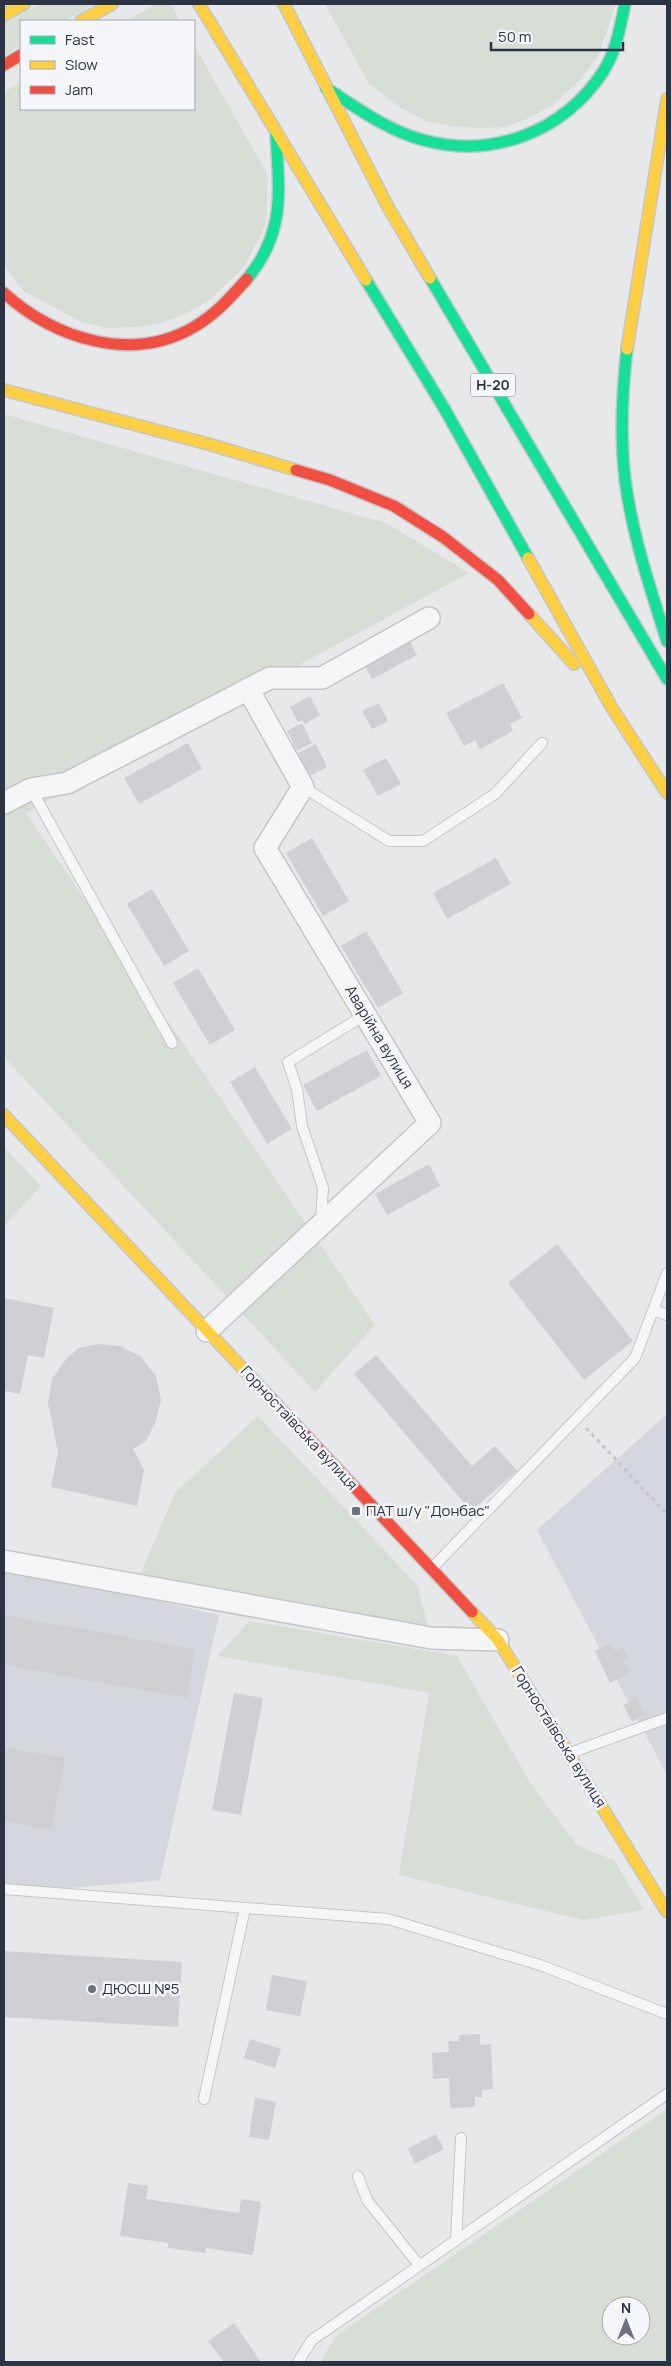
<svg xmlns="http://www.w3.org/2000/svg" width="671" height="2366" font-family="Manrope,sans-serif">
  <rect width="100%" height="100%" fill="#e6e8ea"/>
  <path fill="#d4d7dd" d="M667 1414V1775L537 1530Z
    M4 1566 219 1615 160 1880 4 1894Z"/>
  <path fill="#d6ded6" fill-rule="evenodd" d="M40 4H96L65 21H21V46L4 56V24Z
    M156 4H171L180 21H126Z
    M325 4H616L598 57 578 82 551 106 527 119 505 127 479 128 452 126 426 121 398 106 369 84Z
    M194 45 268 175 266 224 246 264 211 299 189 312 161 323 138 327 107 328 81 322 24 291 4 266V92L21 82V109H194Z
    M4 414 386 523 469 573 26 813 375 1325 315 1392 4 1057Z
    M4 1147 41 1186 4 1226Z
    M258 1416 417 1585 431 1638 135 1586 175 1493Z
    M249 1621 457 1656 531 1784 578 1846 614 1860 644 1910 583 1920 399 1875 429 1693 218 1656Z
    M667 2109V2362H320L337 2335ZM611 2306H641V2336H611Z"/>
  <path fill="#ced0d3" d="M408 638 417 655 372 679 363 663Z
    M503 683 522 718 510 724 513 731 480 749 475 740 464 746 446 713Z
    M310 696 320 715 305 724 302 720 298 722 290 707Z
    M379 703 388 721 372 729 362 711Z
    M302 723 312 743 297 751 287 731Z
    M188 743 202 769 139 804 124 778Z
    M316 744 327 767 309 776 298 753Z
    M386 758 401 784 378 796 363 770Z
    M312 838 349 901 323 916 286 853Z
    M496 858 511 884 447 919 433 893Z
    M152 889 189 951 164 966 127 904Z
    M366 931 403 993 378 1008 341 946Z
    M198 968 235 1030 210 1045 173 983Z
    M367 1050 381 1076 317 1111 303 1085Z
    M255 1067 292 1129 267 1144 230 1082Z
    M429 1164 440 1186 387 1215 375 1194Z
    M557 1244 633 1341 584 1380 508 1283Z
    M4 1298 54 1308 44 1358 28 1355 20 1394 4 1391Z
    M99 1344 121 1346 141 1357 156 1376 161 1400 156 1421 146 1441 133 1449 144 1470 137 1506 51 1487 58 1452 48 1403 52 1379 66 1359 79 1348Z
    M376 1355 472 1466 495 1446 517 1471 471 1511 354 1374Z
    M4 1615 195 1649 187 1698 4 1665Z
    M611 1643 615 1651 623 1647 629 1657 623 1660 629 1673 610 1683 595 1651Z
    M234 1693 263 1698 241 1815 212 1810Z
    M636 1698 645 1714 632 1722 623 1705Z
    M4 1747 65 1758 51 1830 4 1821Z
    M4 1951 182 1962 178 2027 4 2017Z
    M272 1975 307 1981 300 2016 266 2010Z
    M480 2034V2045L491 2044 493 2089 482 2090V2097H475V2107L450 2108 449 2078 433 2079 432 2053 449 2052 448 2041H459V2035Z
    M250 2039 281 2049 275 2068 244 2058Z
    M255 2098 276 2102 269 2140 249 2137Z
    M436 2134 444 2149 415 2164 408 2148Z
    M128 2183 148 2186 146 2199 239 2213 241 2199 261 2202 253 2255 206 2248V2253L168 2248V2243L120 2236Z
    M234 2323 261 2362H224L208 2341Z"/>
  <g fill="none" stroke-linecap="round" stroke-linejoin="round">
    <g stroke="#c4c6c8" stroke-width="12">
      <path id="lane" d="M303 787 389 841H423L495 794 542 743
        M31 789 172 1043
        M321 1222 323 1188 302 1126 297 1089 288 1062 365 1015
        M653 1310 667 1315
        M432 1568 635 1358 667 1273
        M570 1753 667 1718
        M4 1889 388 1919 540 1965 667 2014
        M204 2099 245 1908
        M358 2176 367 2200 419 2265
        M456 2240 461 2138
        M298 2362 312 2340 667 2094"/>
    </g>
    <g stroke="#c4c6c8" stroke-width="24">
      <path id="street" d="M4 803 31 789 67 783 270 678H322L429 618
        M207 1331 430 1123 265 848 303 787 248 689
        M4 1561 431 1638 498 1640"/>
    </g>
    <g stroke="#c4c6c8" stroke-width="14">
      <path id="fast" d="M326 88C356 107 388 131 423 140 493 159 563 132 603 72 616 52 620 28 625 4
        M430 278 667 679
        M247 279C286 232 279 191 276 134
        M366 280 444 408 528 558
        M627 349C622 392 620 436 625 479 632 534 650 588 667 641"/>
    </g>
    <g stroke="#c4c6c8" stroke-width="14">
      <path id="slow" d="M199 4 366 280
        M284 4 388 207 430 278
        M4 15 24 4
        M81 21 112 4
        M627 349 667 99
        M4 390 208 444 296 470
        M528 558 612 708 667 793
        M529 614 574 664
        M4 1115 265 1392
        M472 1612 498 1640 667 1912"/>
    </g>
    <g stroke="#c4c6c8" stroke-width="14">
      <path id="jam" d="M4 65 21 55
        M4 293C54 338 131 364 194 327 215 315 231 297 247 279
        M296 470 330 480 394 506 443 537 498 580 529 614
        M265 1392 472 1612"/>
    </g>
    <path stroke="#c5c6ca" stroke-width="3" stroke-dasharray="4 4" stroke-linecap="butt" d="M586 1428 667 1514"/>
    <use href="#lane" stroke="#f5f6f7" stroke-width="10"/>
    <use href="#street" stroke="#f5f6f7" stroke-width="21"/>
    <use href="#fast" stroke="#16e098" stroke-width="11"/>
    <use href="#slow" stroke="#ffcf43" stroke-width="11"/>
    <use href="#jam" stroke="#f24e42" stroke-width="11"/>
  </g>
  <g fill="#6c737f" stroke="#f4f6f9" stroke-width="2">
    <rect x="351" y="1506" width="10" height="10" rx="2.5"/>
    <circle cx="92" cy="1989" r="5"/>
  </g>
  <g text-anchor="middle" stroke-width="5" stroke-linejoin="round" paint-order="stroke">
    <rect fill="#f4f6f9" stroke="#676e7b" stroke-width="1" x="470.5" y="373.5" width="45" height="23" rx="4"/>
    <g font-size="14" font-weight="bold" fill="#2b3445">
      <text x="493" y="390">Н-20</text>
    </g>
    <g font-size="15" fill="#2b3445" stroke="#f4f6f9">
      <text transform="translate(379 1037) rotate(59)" y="5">Аварійна вулиця</text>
      <text transform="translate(299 1428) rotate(47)" y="5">Горностаївська вулиця</text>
      <text transform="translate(559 1737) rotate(58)" y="5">Горностаївська вулиця</text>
    </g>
    <g font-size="15" fill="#2b3445" stroke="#f4f6f9" text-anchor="start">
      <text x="366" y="1516">ПАТ ш/у "Донбас"</text>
      <text x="102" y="1994">ДЮСШ №5</text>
    </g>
  </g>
  <rect width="671" height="2366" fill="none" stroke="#2b3445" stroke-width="10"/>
  <rect x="20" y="20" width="175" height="90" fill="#f4f6f9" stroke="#a4a8b1"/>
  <rect x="30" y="36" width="25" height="8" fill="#16e098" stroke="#a4a8b1"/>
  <text x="65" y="45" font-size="15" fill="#2b3445">Fast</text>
  <rect x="30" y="61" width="25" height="8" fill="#ffcf43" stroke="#a4a8b1"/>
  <text x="65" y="70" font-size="15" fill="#2b3445">Slow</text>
  <rect x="30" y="86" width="25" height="8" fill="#f24e42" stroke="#a4a8b1"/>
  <text x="65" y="95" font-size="15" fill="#2b3445">Jam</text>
  <g transform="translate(626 2321)"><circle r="24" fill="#f4f6f9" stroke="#a4a8b1"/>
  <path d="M0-4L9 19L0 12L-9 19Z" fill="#6c737f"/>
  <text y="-8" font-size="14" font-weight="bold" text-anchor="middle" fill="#2b3445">N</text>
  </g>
  <path d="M491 42v8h132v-8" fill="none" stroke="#2b3445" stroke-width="2.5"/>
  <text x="498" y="42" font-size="15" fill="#2b3445" stroke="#f4f6f9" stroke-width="4" paint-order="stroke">50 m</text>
</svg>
